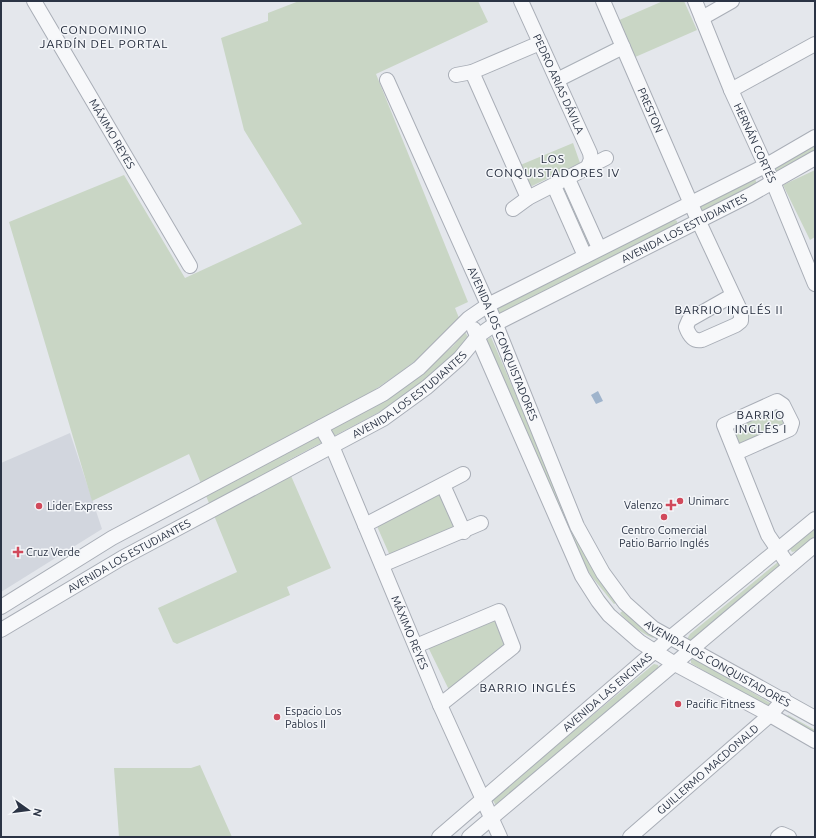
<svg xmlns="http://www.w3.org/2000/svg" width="816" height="838" font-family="Ubuntu,sans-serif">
  <rect width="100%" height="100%" fill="#e4e7ec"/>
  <path fill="#d2d6de" d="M70 433 102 529 1 592V463Z"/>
  <path fill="#c9d6c5" d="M299 1H478L488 22 376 74 468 302 455 308 459 318C435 349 404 370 373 391L426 369 453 346 465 332 470 340 427 378 385 409 285 462 331 568 287 587 290 595 177 644 173 642 158 608 237 572 189 454 92 501 9 222 124 175 185 278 302 224 244 130 221 38 268 21V13Z
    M663 1H684L697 30 633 58 617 21Z
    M573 143 580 163 532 186 526 185 518 166Z
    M815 144V154L776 174 773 169Z
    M815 170V237L810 240 783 185Z
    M754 176 757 184 702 213 700 207 702 205Z
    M563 185H565L592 246 586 249 561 190Z
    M673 219 677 221V225L499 318 495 309Z
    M491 337 537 444 618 602 614 604 592 577 581 559 485 341Z
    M777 405 789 423 744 446 739 443 733 425Z
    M441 490 460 528 391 558 376 524Z
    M815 526V536L796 551 792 552 789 547Z
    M778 562 782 564 691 642 687 639 690 634Z
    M626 608 655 636 653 638C639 632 630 624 620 613Z
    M493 616 508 642 451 694 428 647Z
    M691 659 697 660 772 704 767 709 691 663Z
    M654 664 658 665 659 669 497 807 492 799Z
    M788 715 815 730V739L783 720Z
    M200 765 232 837H119L114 768H191Z"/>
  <path fill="#9fb4cc" d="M598 391 603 401 596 404 591 395Z"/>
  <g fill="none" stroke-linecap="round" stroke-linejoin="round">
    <g stroke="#a9aeb7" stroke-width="16">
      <g id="minor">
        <path id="s1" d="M34 1 190 266"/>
        <path id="s2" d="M521 1 590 153 591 159 588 167"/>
        <path id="s3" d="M603 1 698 220 741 312V321L736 325 702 340C693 342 689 335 686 327L689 320 733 295"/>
        <path id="s4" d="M695 1 731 90 773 182 815 284"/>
        <path d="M702 18 732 1"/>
        <path d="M472 72 528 198"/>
        <path d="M456 75 472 72 540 43"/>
        <path id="s5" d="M387 80 488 305 577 526 603 573 625 603 653 628 815 718"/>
        <path d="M557 80 623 47"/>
        <path d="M731 90 815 44"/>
        <path d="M568 179 599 248"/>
        <path d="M554 186 585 256"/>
        <path d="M513 209 528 198 606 158"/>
        <path d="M474 329 582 576 598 601 609 615 640 642 675 664 770 715 815 741"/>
        <path id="s6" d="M321 427 332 446 440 705 500 837"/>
        <path d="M736 453 790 429 792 423 783 405 777 401 724 425 768 535 789 566"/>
        <path d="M443 485 464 532"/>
        <path d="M365 525 463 474"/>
        <path d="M382 565 481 523"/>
        <path d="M1 607 112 538 383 394 419 368 469 318 488 305 765 166 815 137"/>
        <path id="s7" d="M1 630 122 558 383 419 427 387 460 358 478 336 495 324 750 195 815 158"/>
        <path d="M416 646 499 611 513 647 440 705"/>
        <path id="s8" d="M439 837 670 638 815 519"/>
        <path d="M469 837 815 545"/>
        <path id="s9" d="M630 837 770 715 784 699"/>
        <path d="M778 837 782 834 789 837"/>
      </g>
    </g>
    <use href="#minor" stroke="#f7f8fa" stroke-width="14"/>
  </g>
  <g fill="#d1495b" stroke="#f4f6f9" stroke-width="1.5">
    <circle cx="680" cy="501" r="4"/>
    <path d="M669 499h4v4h4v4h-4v4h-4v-4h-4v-4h4z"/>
    <circle cx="39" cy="506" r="4"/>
    <circle cx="664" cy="517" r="4"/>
    <path d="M16 546h4v4h4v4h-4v4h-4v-4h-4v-4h4z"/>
    <circle cx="678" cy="704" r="4"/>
    <circle cx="277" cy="717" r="4"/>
  </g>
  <g text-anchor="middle" stroke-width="3" stroke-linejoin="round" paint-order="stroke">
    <g font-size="11" fill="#2b3445" stroke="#f4f6f9">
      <text dy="4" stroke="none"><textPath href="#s2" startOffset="91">PEDRO ARIAS DÁVILA</textPath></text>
      <text dy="4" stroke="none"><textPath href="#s3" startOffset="119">PRESTON</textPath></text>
      <text dy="4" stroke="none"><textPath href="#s1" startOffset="154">MÁXIMO REYES</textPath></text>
      <text dy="4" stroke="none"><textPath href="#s4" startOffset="154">HERNÁN CORTÉS</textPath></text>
      <text dy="4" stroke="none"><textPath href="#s7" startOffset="796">AVENIDA LOS ESTUDIANTES</textPath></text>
      <text dy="4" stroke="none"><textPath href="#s5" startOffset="288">AVENIDA LOS CONQUISTADORES</textPath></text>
      <text dy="4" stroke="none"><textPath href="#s7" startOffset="472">AVENIDA LOS ESTUDIANTES</textPath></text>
      <text dy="4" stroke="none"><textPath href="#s7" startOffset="148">AVENIDA LOS ESTUDIANTES</textPath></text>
      <text dy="4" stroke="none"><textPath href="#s6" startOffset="224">MÁXIMO REYES</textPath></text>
      <text dy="4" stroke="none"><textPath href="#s5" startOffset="687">AVENIDA LOS CONQUISTADORES</textPath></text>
      <text dy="4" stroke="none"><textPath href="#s8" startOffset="222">AVENIDA LAS ENCINAS</textPath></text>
      <text dy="4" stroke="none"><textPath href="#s9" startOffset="103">GUILLERMO MACDONALD</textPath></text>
    </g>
    <g font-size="11" fill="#2b3445" stroke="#f4f6f9" text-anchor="start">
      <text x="688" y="505">Unimarc</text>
      <text x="663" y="509" text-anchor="end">Valenzo</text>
      <text x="47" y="510">Lider Express</text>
      <text x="664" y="534" text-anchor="middle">Centro Comercial<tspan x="664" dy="13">Patio Barrio Inglés</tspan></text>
      <text x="26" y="556">Cruz Verde</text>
      <text x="686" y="708">Pacific Fitness</text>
      <text x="285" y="715">Espacio Los<tspan x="285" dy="13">Pablos II</tspan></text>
    </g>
    <g font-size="12" letter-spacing="1" fill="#1d2536" stroke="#f4f6f9">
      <text x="104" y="34">CONDOMINIO<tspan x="104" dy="14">JARDÍN DEL PORTAL</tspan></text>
      <text x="553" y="163">LOS<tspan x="553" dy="14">CONQUISTADORES IV</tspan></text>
      <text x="729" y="314">BARRIO INGLÉS II</text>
      <text x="761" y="419">BARRIO<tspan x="761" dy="14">INGLÉS I</tspan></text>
      <text x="528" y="692">BARRIO INGLÉS</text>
    </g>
  </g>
  <rect width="816" height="838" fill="none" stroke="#2b3445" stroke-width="4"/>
  <g transform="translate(28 810) rotate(104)" stroke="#f4f6f9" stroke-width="3" paint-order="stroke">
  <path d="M0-3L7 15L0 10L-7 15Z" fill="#2b3445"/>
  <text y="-6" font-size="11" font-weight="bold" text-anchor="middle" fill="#2b3445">N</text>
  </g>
</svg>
